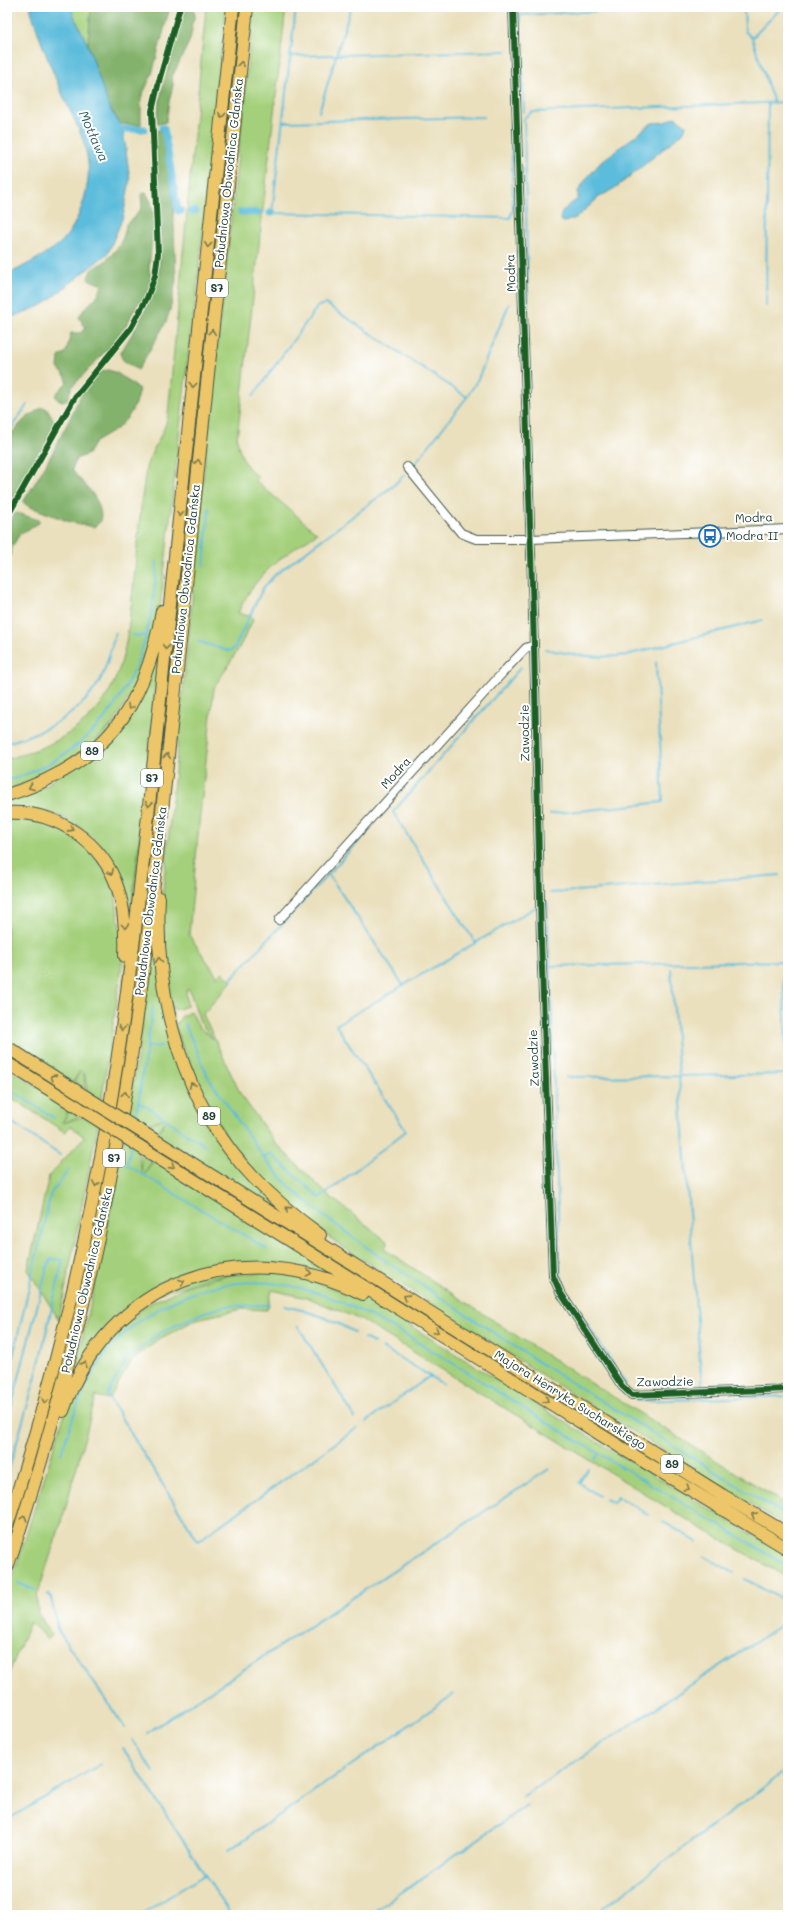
<svg xmlns="http://www.w3.org/2000/svg" width="795" height="1922" font-family="Mali,sans-serif">
  <rect width="100%" height="100%" fill="#fff"/>
  <filter id="ink" filterUnits="userSpaceOnUse"><feTurbulence type="fractalNoise" baseFrequency=".025" numOctaves="2"/><feDisplacementMap in="SourceGraphic" scale="8" xChannelSelector="R" yChannelSelector="G"/><feConvolveMatrix kernelMatrix="1 2 1 2 8 2 1 2 1" color-interpolation-filters="sRGB"/></filter>
  <filter id="wash" filterUnits="userSpaceOnUse"><feTurbulence type="fractalNoise" baseFrequency=".012" numOctaves="4" result="noise"/><feDisplacementMap in="SourceGraphic" scale="16" xChannelSelector="R" yChannelSelector="G"/><feGaussianBlur stdDeviation="0.9" result="paint"/><feColorMatrix in="noise" values="0 0 0 0 0 0 0 0 0 0 0 0 0 0 0 0 0 1.4 0 .05"/><feComposite in="paint" operator="in"/></filter>
  <g filter="url(#wash)">
    <rect width="100%" height="100%" fill="#eae0bd"/>
    <path fill="#a4d07c" stroke="#628658" d="M71 7H93L91 8 88 45 73 16Z
      M206 7H226L196 298 189 347 160 610 141 677 114 722 89 747 53 772 7 790V759C28 753 48 747 66 735 123 700 126 649 133 590 137 549 140 508 146 468 151 449 165 434 168 415Z
      M254 7H286L237 439C240 456 245 467 258 477L256 481 317 533C281 558 257 571 238 613L252 617 253 620 239 648 214 688 199 824 189 935 218 977 222 972 232 981 203 1014 241 1095 277 1145 327 1194 388 1242 384 1249 549 1357 788 1505V1527L553 1382 337 1243 299 1215 241 1157 203 1100 175 1026 181 1017 191 1011 199 1027 213 1039 200 1022 189 989 186 990 187 1006 176 1010 169 1006 162 901 192 601 198 524Z
      M227 105H232L154 844 132 1017 103 1190 64 1362 7 1556V1542L24 1488 99 1190Z
      M155 664H158L137 861 132 902 129 910C122 865 93 824 47 812 34 809 20 809 7 808V800L46 786 139 701Z
      M7 817H14L55 825 90 849 114 884 123 951 121 972 97 1130 59 1320 28 1270 49 1176 84 1137 71 1126 65 1132 7 1095V1068L70 1108 62 1123 70 1110 79 1116 64 1123 82 1117 87 1088 84 1072 85 1089 74 1082 81 1070 72 1083 7 1042Z
      M153 942H155L192 1091 291 1220 156 1136 165 1122 157 1133 144 1126 162 1119 144 1125 138 1153 142 1172 141 1154 152 1161 145 1174 154 1160 351 1283 305 1268 273 1263 150 1295 73 1377 71 1376C86 1332 94 1286 104 1241 125 1142 141 1042 153 942Z
      M7 1053 77 1097 75 1100 7 1058Z
      M151 1143 788 1539V1544L149 1146Z
      M281 1271 362 1297 380 1307 563 1421 788 1556V1578L704 1530 361 1320 311 1299 272 1290 267 1310 242 1309 197 1319 159 1339 131 1362 109 1399 96 1396 63 1517 37 1596 38 1613 52 1636 47 1639 30 1622 7 1678V1595L62 1422 72 1396 101 1346 146 1305 207 1277Z"/>
    <path fill="#83b26c" stroke="#517850" d="M91 7 121 9 122 7H170L152 74 141 98V125L121 124 109 107 88 45Z
      M186 7H193L195 16 191 26 192 29 190 40 172 77 173 85 169 102 166 122 158 124C152 113 181 24 186 7Z
      M159 130 163 133 165 138 173 203 176 281 170 310 166 322 138 370 123 360 120 354C132 334 145 314 153 292 168 254 157 178 155 137L156 131Z
      M146 193 151 202 154 216 149 268 152 284 145 298 137 305 127 324 115 341 71 388 68 399 63 401 58 400 55 395 67 382 66 377 58 368 59 357 66 352 71 333H80L86 328 79 318C84 304 98 302 102 285L88 279 91 270C108 262 125 244 126 224L133 219 142 207 141 194Z
      M108 370 117 373 139 389 135 405 128 417 117 429 95 442 88 454 76 459 72 470C85 487 102 497 101 521L94 527 70 522 28 506 23 502C38 479 52 455 64 430 73 415 82 385 96 375 99 372 104 371 108 370Z
      M41 408H46L53 419 54 428 17 495 9 500 7 499V438L26 418Z
      M17 513 39 520V523L20 534 12 547 7 574V527L13 515Z"/>
    <path fill="#5cbcdb" stroke="#3e7c88" d="M30 7H71L74 16 88 45 109 107 123 129 130 180 123 217 108 253 43 305 7 319V275C24 266 44 256 59 244 78 228 91 187 88 163 86 140 74 119 64 98 51 68 39 39 30 7Z
      M675 117 686 125 684 132 618 186 598 198 576 218 564 222 560 220C561 209 569 205 578 199V191L587 178 602 161 652 123 665 122Z"/>
    <g fill="none" stroke-linecap="round" stroke-linejoin="round">
      <path stroke="#5cbcdb" stroke-width="2" d="M296 7 272 213 510 218 513 209 511 126
        M744 7 745 31 752 38
        M290 56 506 51
        M774 103 752 38 782 7
        M319 112 351 7
        M524 112 520 15 685 7
        M283 122 484 117
        M528 305 524 118 532 112 788 102
        M766 306 768 103
        M253 396 318 306 326 304 467 397
        M7 434 27 405
        M413 466 467 397 478 379 509 304
        M204 566 209 508
        M132 635 145 636
        M197 641 228 651 234 649 263 588 276 574 393 486 405 474
        M545 649C573 655 598 659 626 655L763 620
        M7 743C44 732 84 714 102 676 108 663 111 647 116 632
        M7 781C94 754 139 691 153 603 155 589 156 575 157 561
        M550 814 663 802 656 662
        M329 875 403 985
        M550 893 780 875
        M547 902 550 966 785 961
        M476 944 393 812 521 667
        M550 966 560 1272 567 1293 626 1384
        M671 969 679 1076 787 1074 783 961
        M231 979 370 829
        M185 1024 208 1077 264 1158 293 1190 325 1217 386 1261 532 1358 788 1517
        M147 1047 162 1046
        M566 1077 679 1076 702 1389
        M7 1088 54 1118
        M139 1103 146 1106 207 1147
        M7 1119 60 1155
        M135 1122 153 1007
        M131 1146 127 1165 267 1249
        M264 1158 270 1153 320 1198 406 1131 336 1025 536 907
        M269 1305 226 1306 202 1313 160 1333 127 1359 107 1395 198 1541 357 1428
        M285 1306C310 1311 332 1319 354 1332
        M298 1326 355 1418
        M364 1338 374 1343
        M383 1348 430 1376
        M7 1382 51 1193 69 1170
        M637 1401 788 1396
        M366 1422 430 1376 442 1384
        M7 1424 47 1268 51 1259 63 1260 36 1376 7 1476
        M61 1454C85 1378 104 1331 181 1298 271 1259 344 1299 421 1344 463 1369 504 1396 546 1422 569 1436 592 1449 615 1463 673 1497 730 1532 788 1566
        M595 1459 599 1453
        M588 1469 579 1483 599 1496
        M605 1499 613 1503 618 1497 649 1515
        M662 1521 697 1542
        M704 1556 734 1573
        M745 1579 785 1601
        M18 1583 35 1590
        M48 1594 51 1597 58 1630 125 1728
        M147 1733 549 1469
        M132 1740 154 1772
        M123 1748 231 1915
        M522 1797 784 1623 788 1629
        M7 1820 101 1764
        M229 1850 454 1694
        M140 1915 206 1874
        M369 1915 527 1805
        M594 1915 788 1769"/>
      <path stroke="#5cbcdb" stroke-width="7" d="M162 128H164L178 211H181
        M123 129H144
        M191 211H196
        M241 212 259 213
        M270 213H272"/>
    </g>
  </g>
  <g filter="url(#ink)">
    <g fill="none" stroke-linecap="round" stroke-linejoin="round">
      <g stroke="#3d5549" stroke-width="10">
        <path id="minor" d="M513 7 534 645 541 940 553 1276 560 1292 622 1386 632 1395 788 1389
          M407 467 461 533 476 539H530L788 529
          M279 920 506 669 526 648 534 645"/>
      </g>
      <g stroke="#3d5549" stroke-width="14">
        <path id="highway" d="M7 795C104 765 145 709 162 611
          M7 813C56 810 103 842 118 889 125 911 126 933 125 956
          M159 898C154 999 183 1104 254 1178 274 1199 297 1218 320 1235
          M7 1047 86 1097
          M7 1063 84 1111
          M142 1132 722 1495 788 1534
          M139 1146 630 1453 788 1549
          M63 1411C108 1280 242 1233 363 1294
          M7 1526C49 1396 83 1263 106 1129 133 974 148 817 164 661 187 443 210 225 233 7
          M7 1568C57 1420 96 1268 122 1113 147 967 161 819 177 671 200 450 223 228 247 7"/>
      </g>
      <use href="#minor" stroke="#fff" stroke-width="8"/>
      <use href="#highway" stroke="#ecc669" stroke-width="12"/>
      <g stroke="#3d5549" stroke-width="14" stroke-linecap="butt">
        <path id="highway-bridge" d="M86 1097 142 1132
          M84 1111 139 1146"/>
      </g>
      <use href="#highway-bridge" stroke="#ecc669" stroke-width="12"/>
      <g stroke="#fff" stroke-width="8">
        <path id="cycleway" d="M513 7 534 645 541 940 553 1276 560 1292 622 1386 632 1395 788 1389
          M7 517 75 397 131 328 147 298 155 276 158 254 152 111 159 81 180 7"/>
      </g>
      <use href="#cycleway" stroke="#1b5e20" stroke-width="6"/>
    </g>
    <defs><path id="oneway-chevron" d="M-2-3.5L2.5 0L-2 3.5" fill="none" stroke-width="1.6" stroke-linecap="round" stroke-linejoin="round"/></defs>
    <g stroke="#7b7b4c">
      <use href="#oneway-chevron" transform="translate(241 64) rotate(-84)"/>
      <use href="#oneway-chevron" transform="translate(222 115) rotate(96)"/>
      <use href="#oneway-chevron" transform="translate(208 245) rotate(96)"/>
      <use href="#oneway-chevron" transform="translate(212 332) rotate(-84)"/>
      <use href="#oneway-chevron" transform="translate(193 385) rotate(96)"/>
      <use href="#oneway-chevron" transform="translate(198 462) rotate(-84)"/>
      <use href="#oneway-chevron" transform="translate(180 514) rotate(96)"/>
      <use href="#oneway-chevron" transform="translate(166 647) rotate(96)"/>
      <use href="#oneway-chevron" transform="translate(130 707) rotate(121)"/>
      <use href="#oneway-chevron" transform="translate(167 756) rotate(-84)"/>
      <use href="#oneway-chevron" transform="translate(31 787) rotate(159)"/>
      <use href="#oneway-chevron" transform="translate(149 804) rotate(96)"/>
      <use href="#oneway-chevron" transform="translate(71 829) rotate(33)"/>
      <use href="#oneway-chevron" transform="translate(111 872) rotate(62)"/>
      <use href="#oneway-chevron" transform="translate(125 926) rotate(86)"/>
      <use href="#oneway-chevron" transform="translate(159 960) rotate(-94)"/>
      <use href="#oneway-chevron" transform="translate(122 1028) rotate(98)"/>
      <use href="#oneway-chevron" transform="translate(53 1077) rotate(-148)"/>
      <use href="#oneway-chevron" transform="translate(192 1085) rotate(-115)"/>
      <use href="#oneway-chevron" transform="translate(125 1094) rotate(-81)"/>
      <use href="#oneway-chevron" transform="translate(172 1166) rotate(32)"/>
      <use href="#oneway-chevron" transform="translate(96 1184) rotate(101)"/>
      <use href="#oneway-chevron" transform="translate(288 1209) rotate(-139)"/>
      <use href="#oneway-chevron" transform="translate(309 1273) rotate(13)"/>
      <use href="#oneway-chevron" transform="translate(182 1282) rotate(-23)"/>
      <use href="#oneway-chevron" transform="translate(406 1297) rotate(-148)"/>
      <use href="#oneway-chevron" transform="translate(436 1331) rotate(32)"/>
      <use href="#oneway-chevron" transform="translate(84 1364) rotate(-59)"/>
      <use href="#oneway-chevron" transform="translate(546 1400) rotate(32)"/>
      <use href="#oneway-chevron" transform="translate(45 1401) rotate(105)"/>
      <use href="#oneway-chevron" transform="translate(687 1488) rotate(32)"/>
      <use href="#oneway-chevron" transform="translate(754 1515) rotate(-149)"/>
      <use href="#oneway-chevron" transform="translate(24 1518) rotate(-73)"/>
    </g>
  </g>
  <defs>
    <g id="bus-ring" transform="scale(1.15)"><circle r="9.5" fill="#fff" stroke="#1f6fb2" stroke-width="1.5"/><path d="M-5-6H5V4H4V6H2V4H-2V6H-4V4H-5ZM-3.5-4V0h7V-4ZM-3.5 1.2v1.5H-2V1.2ZM2 1.2v1.5H3.5V1.2Z" fill="#1f6fb2"/></g>
  </defs>
  <g fill-rule="evenodd">
    <use href="#bus-ring" x="710" y="536"/>
  </g>
  <g text-anchor="middle" stroke-width="4" stroke-linejoin="round" paint-order="stroke">
    <g fill="#fff" stroke="#627771" stroke-width="1">
      <rect x="206" y="279" width="22" height="18" rx="3"/>
      <rect x="81" y="742" width="22" height="18" rx="3"/>
      <rect x="141" y="769" width="22" height="18" rx="3"/>
      <rect x="198" y="1107" width="22" height="18" rx="3"/>
      <rect x="103" y="1149" width="22" height="18" rx="3"/>
      <rect x="661" y="1455" width="22" height="18" rx="3"/>
    </g>
    <g font-size="11" font-weight="bold" fill="#1f3d34">
      <text x="217" y="292">S7</text>
      <text x="92" y="755">89</text>
      <text x="152" y="782">S7</text>
      <text x="209" y="1120">89</text>
      <text x="114" y="1162">S7</text>
      <text x="672" y="1468">89</text>
    </g>
    <g font-size="12" fill="#1f3d34" stroke="#fff">
      <text transform="translate(229 173) rotate(-84)" y="4">Południowa Obwodnica Gdańska</text>
      <text transform="translate(511 273) rotate(-92)" y="4">Modra</text>
      <text transform="translate(754 518) rotate(-2)" y="4">Modra</text>
      <text transform="translate(186 579) rotate(-84)" y="4">Południowa Obwodnica Gdańska</text>
      <text transform="translate(525 733) rotate(-91)" y="4">Zawodzie</text>
      <text transform="translate(396 773) rotate(-48)" y="4">Modra</text>
      <text transform="translate(151 901) rotate(-83)" y="4">Południowa Obwodnica Gdańska</text>
      <text transform="translate(534 1058) rotate(-92)" y="4">Zawodzie</text>
      <text transform="translate(87 1280) rotate(-77)" y="4">Południowa Obwodnica Gdańska</text>
      <text transform="translate(665 1382) rotate(-1)" y="4">Zawodzie</text>
      <text transform="translate(570 1400) rotate(32)" y="4">Majora Henryka Sucharskiego</text>
    </g>
    <g font-size="12" fill="#1f3d34" stroke="#fff" text-anchor="start">
      <text x="726" y="540">Modra II</text>
    </g>
    <g font-size="13" font-style="italic" fill="#316366" stroke="#fff">
      <text transform="translate(94 136) rotate(66)" y="5">Motława</text>
    </g>
  </g>
  <rect width="795" height="1922" fill="none" stroke="#fff" stroke-width="24"/>
</svg>
